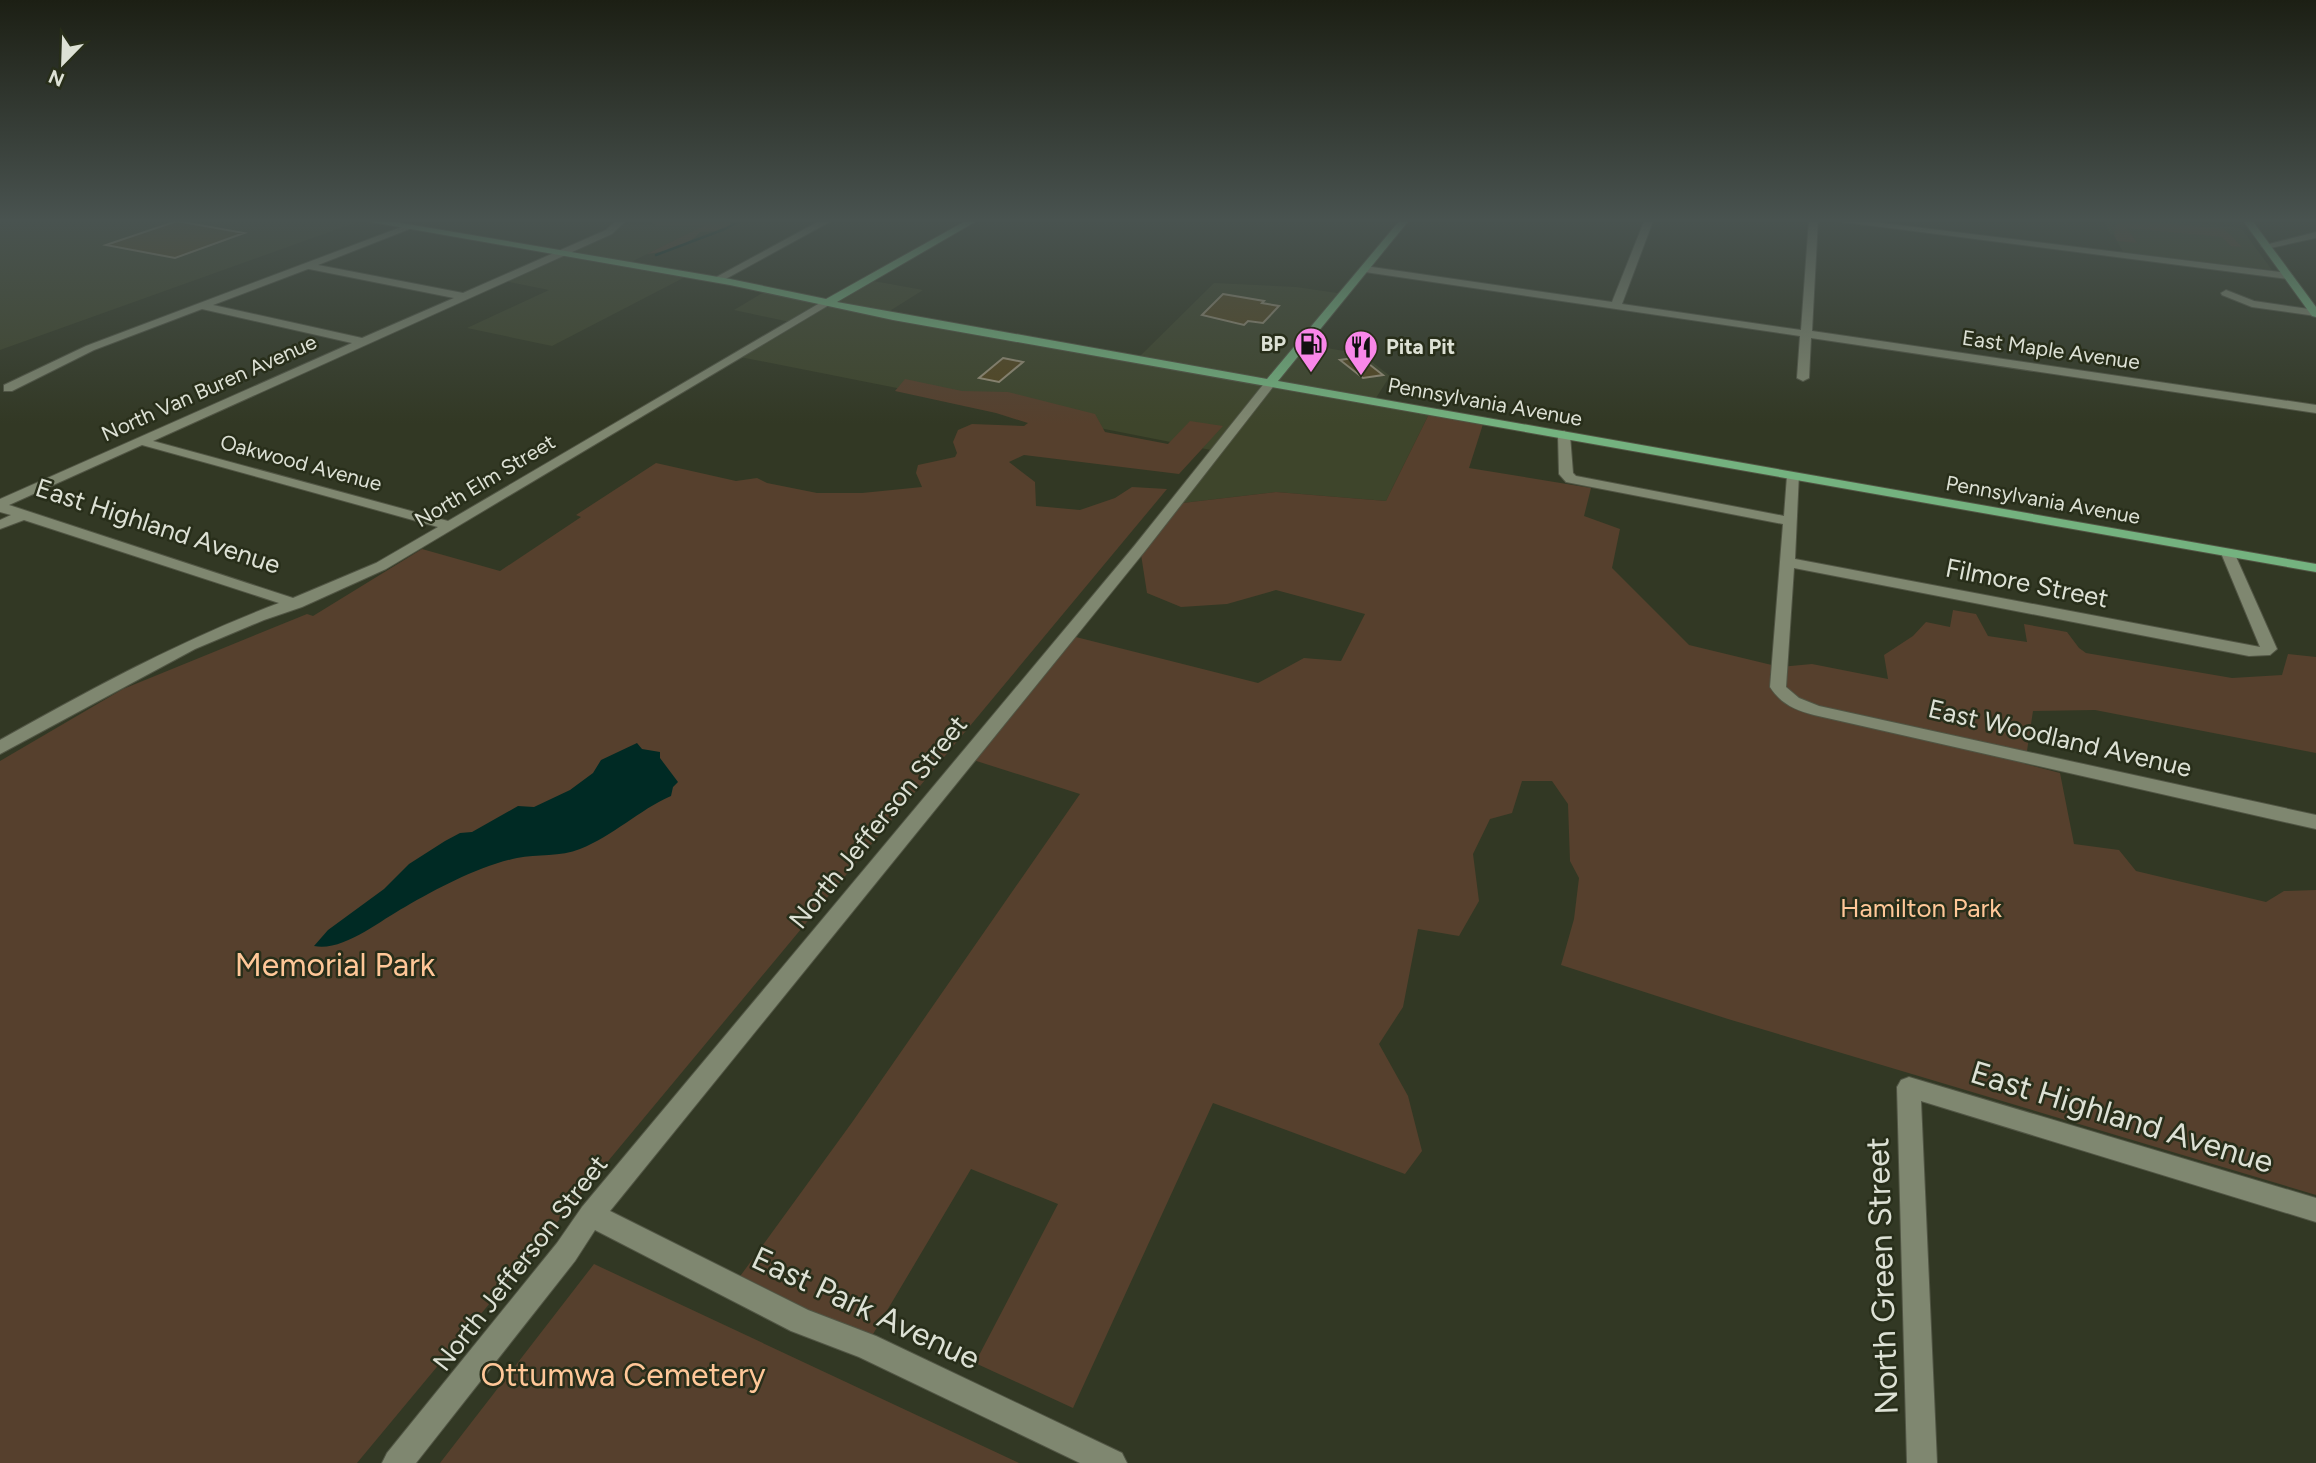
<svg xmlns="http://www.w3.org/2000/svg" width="2316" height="1463" font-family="Figtree,sans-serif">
  <rect width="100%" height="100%" fill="#323824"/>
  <path fill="#3e452b" d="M0 219H358L363 220 0 350Z
    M2103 219H2162L2241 228 2272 270 2123 252 2114 235 2110 234Z
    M618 225H705L627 264 689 275 552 346 467 328 549 290 500 280Z
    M868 280 923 290 885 314 1136 360 1214 283 1296 287 1344 294 1303 344 1362 354 1390 376 1374 401 1430 412 1386 501 1276 492 1174 504 1216 451 735 356 790 322 734 310 769 289 829 302Z"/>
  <path fill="#56402d" d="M734 219 730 221V225L715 231 700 232C687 247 666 252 647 254L703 226 657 225 643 219Z
    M2118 219 2224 229 2242 247 2231 246 2222 237 2127 228 2137 243 2117 241 2114 235Z
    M905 379 962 391 1008 392 1095 414 1105 432 1168 444 1190 421 1223 426 1179 474 1024 455 1009 462 1035 482 1036 506 1080 510 1115 498 1132 487 1167 489 357 1463H0V761L123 689 307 614 313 616 422 549 500 571 581 517 576 515 656 463 736 481 757 478 767 483 817 493H862L922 487 916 473 918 465 955 457 957 453 953 442 958 430 972 424 1024 426 1028 423 996 413 895 391Z
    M1430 412 1484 421 1469 468 1591 488 1584 516 1620 529 1612 568 1689 645 1780 667 1812 664 1888 679 1884 655 1913 636 1926 622 1950 627 1953 610 1976 614 1988 636 2027 642 2024 624 2067 632 2079 648 2086 653 2232 678 2282 675 2288 654 2316 657V753L2095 710 2033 711 2025 764 2060 773 2074 844 2119 850 2136 871 2266 902 2284 891 2316 890V1195L1728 1019 1561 965 1574 919 1579 878 1570 861 1568 804 1552 781H1522L1512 813 1490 819 1473 854 1479 901 1459 936 1418 929 1403 1007 1379 1044 1408 1096 1422 1151 1405 1174 1213 1103 1073 1408 975 1363 1058 1204 971 1169 866 1346 733 1286 853 1121 1080 794 967 758 1068 635 1258 683 1304 658 1341 661 1365 614 1276 590 1227 604 1181 607 1147 593 1140 548 1174 504 1276 492 1386 501Z
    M594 1264 1019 1463H440Z"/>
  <path fill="#002a24" d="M637 743 642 749 660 752V758L678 782 673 787 671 796C639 810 613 836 580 849 561 857 537 854 517 858 479 866 438 888 405 907 379 921 343 952 314 946L328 930 384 889 409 864 445 841 460 833 472 832 518 806 534 807 570 790 593 773 601 760Z"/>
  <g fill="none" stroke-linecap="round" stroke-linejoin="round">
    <path stroke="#002a24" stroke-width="2.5" d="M656 255 725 229 743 219"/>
  </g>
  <path fill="#534620" stroke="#958d76" stroke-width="2" d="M177 221 244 233 175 258 106 245Z
    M1223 294 1264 301 1262 303 1279 306 1263 323 1248 321 1244 325 1202 315Z
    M1360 357 1383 375 1363 378 1340 360Z
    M1003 358 1023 362 999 382 979 378Z"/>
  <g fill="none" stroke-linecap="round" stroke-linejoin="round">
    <g stroke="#515544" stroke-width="2">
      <path id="minor" d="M618 219H628L612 234 153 441 448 521 825 300 834 302 386 569 302 607 264 620 195 649 0 754V740C91 689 181 640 279 603L24 520 0 529V520L11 515 0 512V499L352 343 202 309 94 350 12 391H4V385L86 346 404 226 412 228 318 265 463 293 606 230ZM308 269H309L454 298 362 338 213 305ZM142 445 438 527 376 563 293 598 9 505Z
        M823 219H835L720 282 711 280Z
        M1645 219 1653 221 1622 304 1801 330 1809 219H1818L1812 331 2316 405V413L1811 338 1809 378 1803 381 1797 378 1800 336 1365 272 1360 269 1365 266 1612 302Z
        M1820 219H1850L2288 273 2293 276 2288 279Z
        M2316 232V238L2266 249 2261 246Z
        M2226 290 2254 301 2316 310V316L2252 307 2222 295 2221 293Z
        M1266 381 1276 383 1145 551 610 1211 808 1310 876 1336 1122 1453 1127 1463H1080L859 1357 791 1331 595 1230 575 1261 416 1463H382L387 1453 557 1243 582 1207 1135 545Z
        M1564 431 1570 435 1573 473 1576 476 1784 516 1787 476 1789 473H1799L1795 559 2260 647 2221 553 2228 549 2233 550 2277 649 2270 655 2249 656 1794 568 1786 687 1799 698 1819 706 2316 815V829L1814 715C1795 710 1781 704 1770 687L1783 524 1566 482 1559 474 1558 435Z
        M1909 1077 2316 1198V1222L1921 1101 1937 1463H1907L1897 1087 1901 1080Z"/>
    </g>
    <g stroke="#515544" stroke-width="2">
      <path id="major" d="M354 219H377L730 279 826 299 969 219H980L837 302 1267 379 1401 219H1410L1278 381 2316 564V572L893 320 730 285Z
        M2242 219H2251L2316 307V317L2312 316Z"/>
    </g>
    <use href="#minor" fill="#7f8770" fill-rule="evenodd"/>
    <use href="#major" fill="#74b27f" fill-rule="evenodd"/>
  </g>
  <linearGradient id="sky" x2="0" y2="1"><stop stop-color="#1c1f14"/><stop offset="0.52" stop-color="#495350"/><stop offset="1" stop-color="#495350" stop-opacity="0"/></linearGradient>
  <rect width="2316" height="424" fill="url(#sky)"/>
  <defs>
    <g id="fuel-pin" transform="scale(1.75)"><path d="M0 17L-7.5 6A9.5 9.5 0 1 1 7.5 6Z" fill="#f987e9" stroke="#282e1a"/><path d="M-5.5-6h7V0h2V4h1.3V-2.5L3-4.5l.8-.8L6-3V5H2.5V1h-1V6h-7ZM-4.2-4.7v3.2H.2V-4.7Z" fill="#111"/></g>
    <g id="restaurant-pin" transform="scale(1.75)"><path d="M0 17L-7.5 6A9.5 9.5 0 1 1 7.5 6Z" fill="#f987e9" stroke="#282e1a"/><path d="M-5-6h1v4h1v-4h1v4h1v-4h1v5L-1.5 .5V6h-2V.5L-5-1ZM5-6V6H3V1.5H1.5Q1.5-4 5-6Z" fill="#111"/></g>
  </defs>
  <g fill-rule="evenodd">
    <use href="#fuel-pin" x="1311" y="344"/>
    <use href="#restaurant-pin" x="1361" y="347"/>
  </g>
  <g text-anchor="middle" stroke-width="5" stroke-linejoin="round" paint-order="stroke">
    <g font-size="21" font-weight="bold" fill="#dde1d5" stroke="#282e1a" text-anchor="end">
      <text x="1286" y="351">BP</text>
      <text x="1386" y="354" text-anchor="start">Pita Pit</text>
    </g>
    <g font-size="21" fill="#dde1d5" stroke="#282e1a">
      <text transform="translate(2051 350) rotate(8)" y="7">East Maple Avenue</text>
      <text transform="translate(209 388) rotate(-24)" y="7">North Van Buren Avenue</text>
      <text transform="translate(1485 402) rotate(10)" y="7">Pennsylvania Avenue</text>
      <text transform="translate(301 463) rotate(15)" y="7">Oakwood Avenue</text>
      <text transform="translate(485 481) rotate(-31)" y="7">North Elm Street</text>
      <text transform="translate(2043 500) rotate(10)" y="7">Pennsylvania Avenue</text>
    </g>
    <g font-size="26" fill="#dde1d5" stroke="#282e1a">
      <text transform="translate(158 526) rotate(18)" y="9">East Highland Avenue</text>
      <text transform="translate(2027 583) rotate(11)" y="9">Filmore Street</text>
      <text transform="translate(2060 738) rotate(13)" y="9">East Woodland Avenue</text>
      <text transform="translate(878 822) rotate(-51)" y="9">North Jefferson Street</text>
      <text transform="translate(520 1263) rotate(-52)" y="9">North Jefferson Street</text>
    </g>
    <g font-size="26" fill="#ffc798" stroke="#282e1a">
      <text x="1921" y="917">Hamilton Park</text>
    </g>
    <g font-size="32" fill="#ffc798" stroke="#282e1a">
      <text x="335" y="976">Memorial Park</text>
      <text x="623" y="1386">Ottumwa Cemetery</text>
    </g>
    <g font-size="32" fill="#dde1d5" stroke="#282e1a">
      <text transform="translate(2122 1117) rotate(17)" y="11">East Highland Avenue</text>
      <text transform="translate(1882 1276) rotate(-92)" y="11">North Green Street</text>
      <text transform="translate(866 1308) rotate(25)" y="11">East Park Avenue</text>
    </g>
  </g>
  <g transform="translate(63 63) rotate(203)" stroke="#282e1a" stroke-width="5" paint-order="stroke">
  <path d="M0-5L12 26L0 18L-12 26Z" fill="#dde1d5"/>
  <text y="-10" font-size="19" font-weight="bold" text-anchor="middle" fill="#dde1d5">N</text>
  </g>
</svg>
